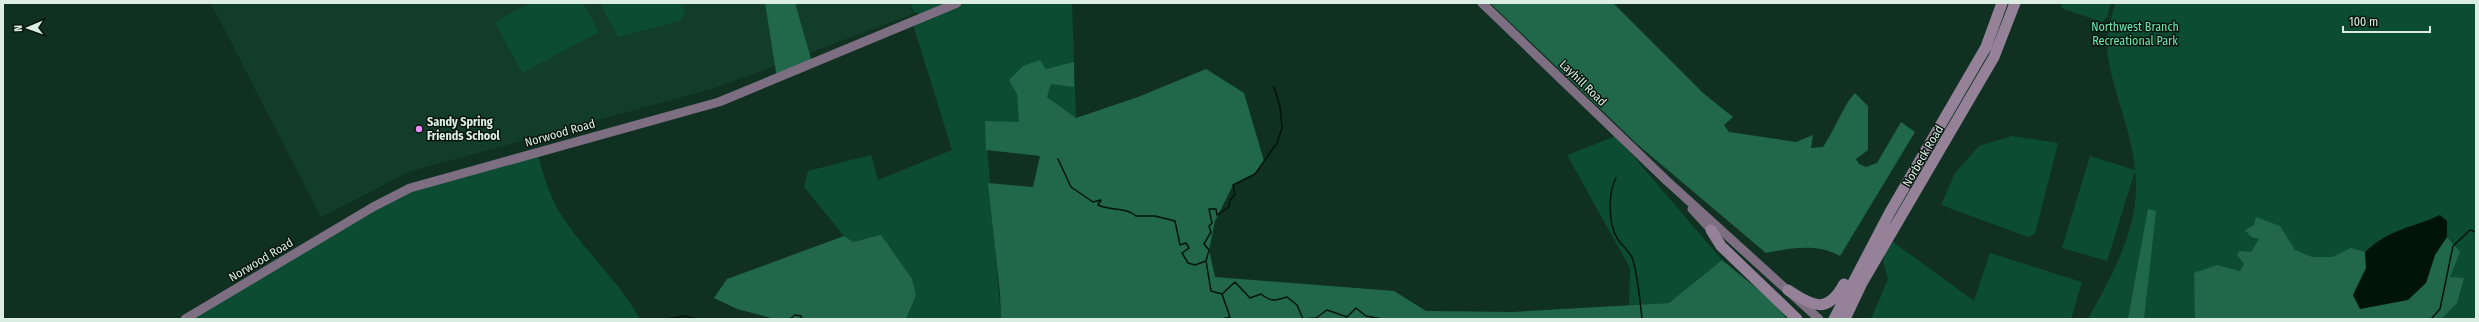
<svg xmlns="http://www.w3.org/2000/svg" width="2479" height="322" font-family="'Fira Sans Condensed',sans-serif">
  <rect width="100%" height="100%" fill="#103122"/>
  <path fill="#133d2b" d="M211 3H909L913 14 715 88 411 171 321 217Z"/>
  <path fill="#0c4c33" d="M530 3H583L599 32 522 73 495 22Z
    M600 3H682L685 11 681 21 618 37Z
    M910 3H949L918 15 917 12 914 13Z
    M958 3H1072L1076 118 1047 97 1051 84 1074 63 1046 69 1017 94 1019 123 985 121 1001 319H906L916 295 844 236 804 187 808 171 871 155 878 180 952 150 912 21Z
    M2063 3H2111L2107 17 2102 22 2061 8Z
    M2115 3H2476V319H2088C2112 275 2142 224 2135 171L2107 261 2062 248 2090 156 2135 170C2132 131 2114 95 2108 57 2105 39 2111 20 2115 3Z
    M1616 136 1722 260 1669 303 1629 305 1630 268 1567 155Z
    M2012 136 2058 143 2035 234 2028 237 1941 205 1955 173 1979 146Z
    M537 153C543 173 549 195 560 213 584 251 618 280 640 319H185L410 188Z
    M1889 239 1974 301 1990 253 2082 282 2071 319H1871L1888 279 1883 261Z"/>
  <path fill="#21684b" d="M765 3H795L812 62 777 78Z
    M1490 3H1613L1703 93 1733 117 1724 125 1729 132 1796 142 1813 135 1811 148 1823 147C1833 133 1844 104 1855 93L1868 106V150L1856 159 1859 164 1866 167 1877 163 1901 122 1915 132 1840 256C1818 243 1790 248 1766 253L1637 144Z
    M1040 60 1046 69 1074 62V87L1051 84 1047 97 1076 118 1138 97 1206 69 1244 93 1264 161 1255 174 1233 185 1215 221 1209 250 1215 277 1394 291 1426 311 1513 312 1669 303 1722 260 1771 300 1787 319H1001L1000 293 988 183 1033 187 1040 156 986 150 985 121 1019 122 1017 94 1009 80 1023 66Z
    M2148 209 2156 211 2144 319H2128Z
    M2256 217 2280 226 2295 250 2312 257H2332L2351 248 2365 252 2366 268 2353 295 2426 283 2435 255 2447 237 2460 252 2450 277 2464 278 2457 303 2441 319H2195L2194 273 2217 265 2240 271 2244 264 2237 255 2239 251 2251 252 2259 239 2251 237 2245 230 2254 225Z
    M881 235 912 279 916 295 906 319H775L737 309 714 298 727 279 844 236 853 242Z"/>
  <path fill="#001408" d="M2440 215 2447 221V237L2435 255 2426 283 2408 300 2360 309 2353 295 2366 268 2365 252C2389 229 2412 228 2440 215Z"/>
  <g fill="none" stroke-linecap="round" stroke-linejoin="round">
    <path stroke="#001408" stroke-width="1.5" d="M1058 159 1071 187 1093 202 1101 200 1098 205C1110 211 1127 207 1136 216H1155L1175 221 1180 245 1186 243 1189 248 1182 253 1188 263 1195 265 1206 261 1211 291 1222 294
      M1616 178C1608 192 1608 223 1617 238 1622 247 1629 249 1633 260 1638 278 1640 300 1642 319
      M1206 261 1209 250 1204 244 1211 232 1209 226 1212 223 1209 209H1216L1217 215 1229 207 1230 200 1235 194 1233 185 1255 174 1277 143 1282 128 1280 106 1274 87
      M666 319 685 316 697 319
      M790 319 795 315 801 316 802 319
      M1222 319 1230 317 1222 294 1235 282 1250 298 1261 294C1271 302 1275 301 1287 297L1297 305 1303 319 1316 318 1327 310 1347 317 1356 308 1366 316 1382 319
      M2431 319 2440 309 2453 246 2470 230 2476 232"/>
    <path stroke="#7d6f81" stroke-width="9" d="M1482 3 1667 181 1819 319
      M1692 209 1716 235
      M185 319 373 207 410 188 719 102 957 3"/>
    <path stroke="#958299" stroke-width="11" d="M1711 230 1721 246 1797 319
      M1788 290C1813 306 1827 315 1844 284
      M1834 319 1890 212 1986 47 2002 3
      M1845 319 1862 283 1994 57 2015 3"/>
  </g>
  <circle fill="#e98dfe" stroke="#08150f" stroke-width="1.5" cx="419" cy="129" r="4"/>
  <g text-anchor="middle" stroke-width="3" stroke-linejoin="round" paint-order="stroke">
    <g font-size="12" fill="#6ce8b1" stroke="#08150f">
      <text x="2135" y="31">Northwest Branch<tspan x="2135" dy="14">Recreational Park</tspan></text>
    </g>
    <g font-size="12" fill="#dceee4" stroke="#08150f">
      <text transform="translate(1583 83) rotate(44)" y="4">Layhill Road</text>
      <text transform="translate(560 133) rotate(-16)" y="4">Norwood Road</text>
      <text transform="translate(1923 156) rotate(-60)" y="4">Norbeck Road</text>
      <text transform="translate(261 260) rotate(-31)" y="4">Norwood Road</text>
    </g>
    <g font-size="12" font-weight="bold" fill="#dceee4" stroke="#08150f" text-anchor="start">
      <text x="427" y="126">Sandy Spring<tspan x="427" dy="14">Friends School</tspan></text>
    </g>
  </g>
  <rect width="2479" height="322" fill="none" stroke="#dceee4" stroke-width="8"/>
  <g transform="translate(28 28) rotate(268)" stroke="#08150f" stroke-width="3" paint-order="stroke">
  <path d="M0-3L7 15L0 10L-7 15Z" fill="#dceee4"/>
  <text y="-6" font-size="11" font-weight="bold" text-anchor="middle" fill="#dceee4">N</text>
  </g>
  <path d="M2343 26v6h87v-6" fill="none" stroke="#dceee4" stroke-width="2"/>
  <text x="2349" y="26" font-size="12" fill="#dceee4" stroke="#08150f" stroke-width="3" paint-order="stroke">100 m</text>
</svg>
